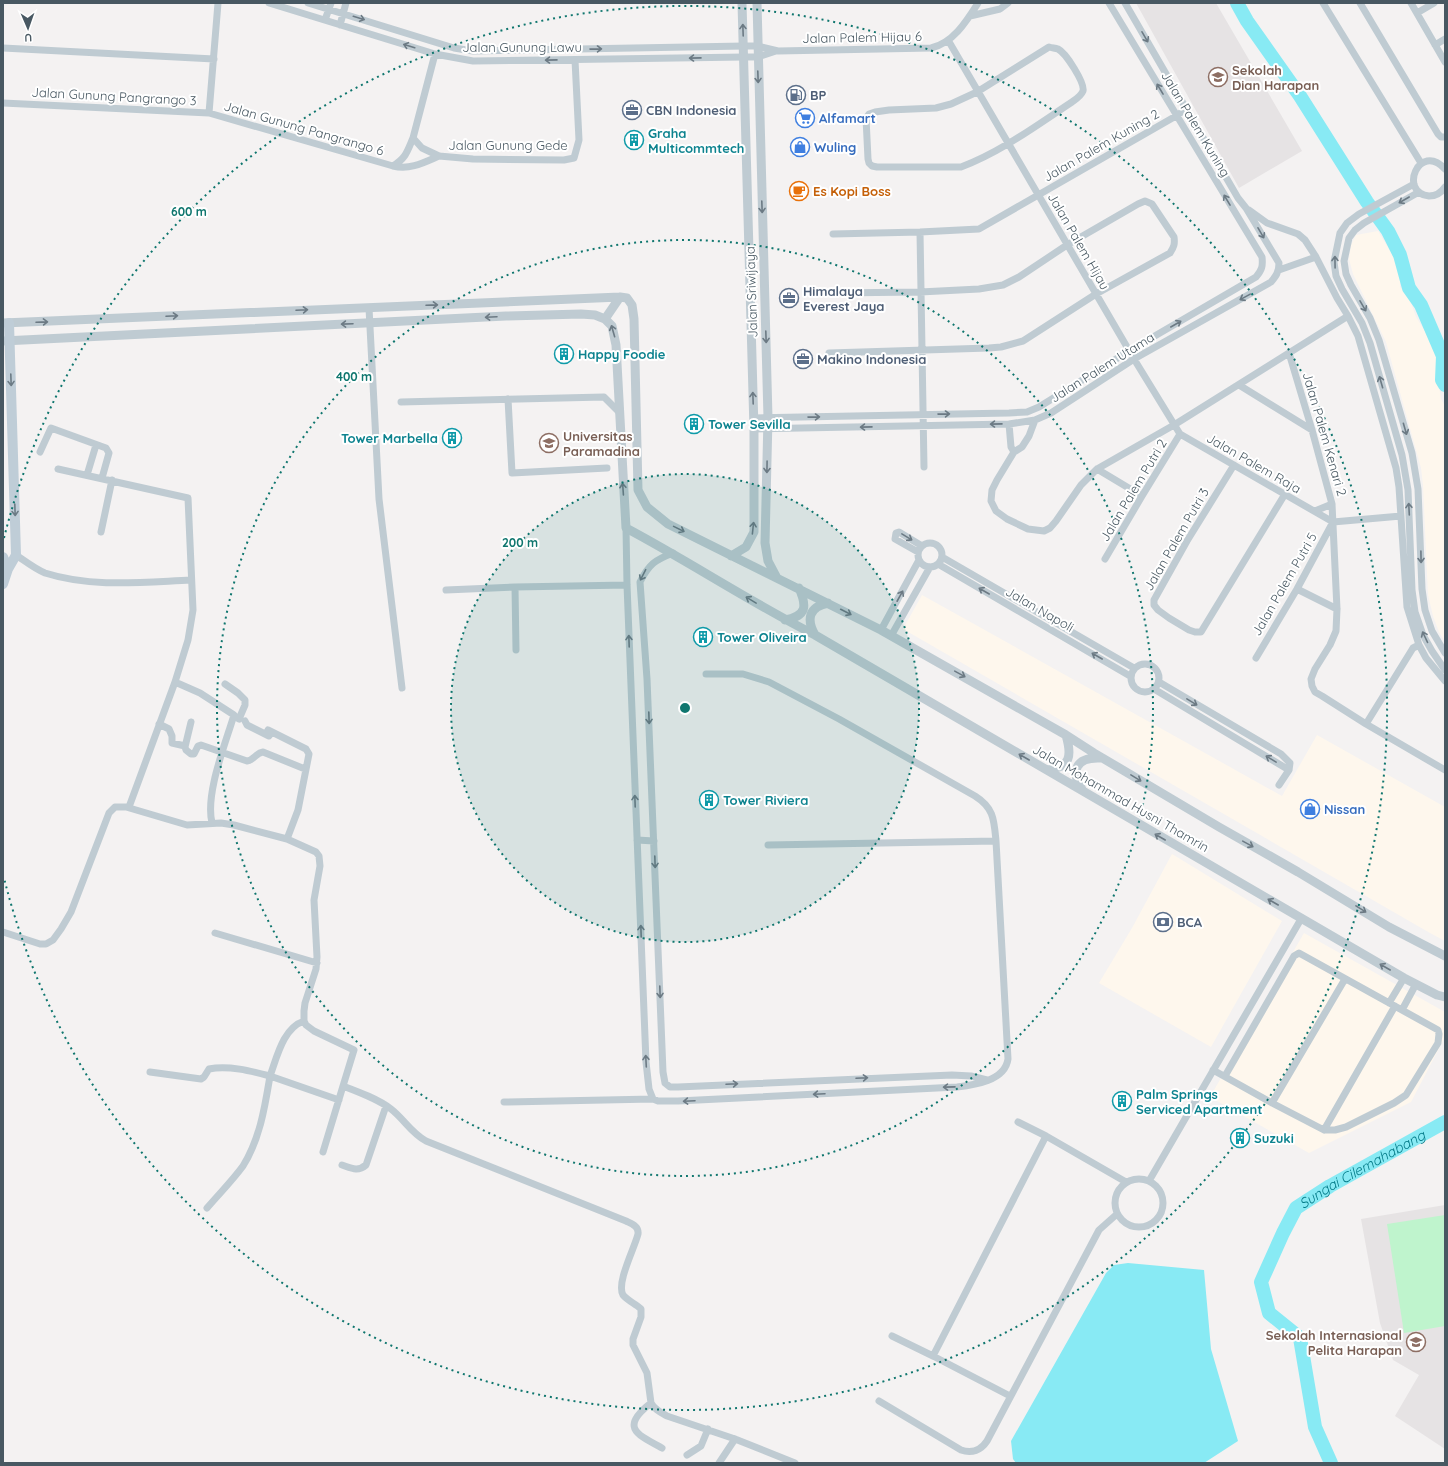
<svg xmlns="http://www.w3.org/2000/svg" width="1448" height="1466" font-family="Quicksand,sans-serif">
  <rect width="100%" height="100%" fill="#f4f2f2"/>
  <path fill="#fef7ed" d="M1378 231 1396 261 1400 279V287L1409 297 1416 317 1434 346 1438 356 1440 366 1439 386 1441 399 1445 406V642L1439 632 1433 616 1428 595 1423 485 1421 468 1386 342 1353 274 1349 259 1351 245 1356 235Z
    M922 595 1282 796 1317 735 1445 807V941L1430 933 903 629Z
    M1172 854 1282 921 1211 1047 1099 983 1132 928Z
    M1304 933 1445 1012V1037L1411 1102 1309 1153 1210 1097Z"/>
  <path fill="#e6e3e4" d="M1136 3H1216L1302 151 1239 188Z
    M1445 1205V1449L1395 1416 1419 1375 1393 1360 1380 1323 1361 1219Z"/>
  <path fill="#bff4cd" d="M1445 1215V1326L1404 1333 1387 1224Z"/>
  <path fill="#88eaf4" d="M1128 1263 1204 1270 1211 1349 1238 1441 1204 1463H1016L1013 1459 1011 1441 1106 1273 1114 1265Z"/>
  <g fill="none" stroke-linecap="round" stroke-linejoin="round">
    <g stroke="#88eaf4" stroke-width="14">
      <path d="M1237 3 1247 21 1300 96 1367 202 1388 231 1400 255 1409 288 1421 305 1443 356 1442 380 1445 385"/>
      <path id="s1" d="M1331 1463 1315 1427 1300 1338 1269 1313 1261 1282 1283 1233 1296 1208 1330 1186 1445 1122"/>
    </g>
    <path stroke="#bfcbd2" stroke-width="7" d="M269 3 435 54 473 61 744 57H758L776 51
      M308 3 454 48 473 51 744 46H757L778 51 931 48C953 43 966 22 978 3
      M1323 3 1421 163
      M1360 3 1438 134 1441 137H1445
      M1411 3 1445 62
      M1417 13 1434 3
      M970 16 1000 9 1008 3
      M325 20 331 3
      M340 25 346 3
      M948 40 1134 359 1180 434 1333 522 1401 516
      M1435 45 1445 39
      M1049 47C1052 48 1055 48 1058 49 1066 53 1085 83 1083 91 1081 96 1076 99 1072 102 1037 125 1001 152 961 167H877L872 166 869 163 868 159 866 118 869 114 875 112 889 110 936 108 951 104 977 92Z
      M3 48 214 59
      M3 103 209 113 393 166
      M209 113 218 3
      M413 138 435 54
      M439 156C423 163 410 170 393 166 406 158 407 152 413 138L422 148 439 156 473 159 564 160 574 158 579 140 575 60
      M1445 169C1419 141 1398 193 1429 196 1436 196 1441 193 1445 187
      M1414 184 1359 214 1347 223 1340 233 1334 262 1336 276 1342 289 1362 323 1370 343 1402 455 1408 490 1412 590 1415 612 1423 635 1432 651 1445 670
      M1419 192 1364 223 1355 230 1349 238 1344 261 1346 274 1351 285 1370 318 1379 340 1412 453 1418 489 1422 589 1425 610 1432 631 1445 653
      M1249 210 1267 223 1298 234 1305 240 1316 257 1337 298 1348 316 1358 336 1396 468 1399 487 1407 607 1419 645 1426 658 1445 681
      M920 232 924 467
      M833 234 920 232 979 229 1176 116 1186 109
      M1279 270 1316 257
      M369 308 379 499 402 688
      M829 353 989 348 1001 347 1023 341 1096 294 1170 253C1174 247 1175 244 1174 237L1152 204 1145 201 1138 204 1067 245 1019 277 1003 285 979 289 920 292 833 293
      M1289 353 1312 430 1332 504 1337 609 1336 631 1330 645 1315 669 1311 679 1312 686 1315 692 1322 696 1366 724 1445 770
      M1239 385 1312 430
      M508 399 512 473 607 468
      M401 402 604 397 619 412
      M754 418 1009 413 1027 412 1039 407 1129 351 1256 277C1262 270 1263 266 1262 257L1109 3
      M1035 420 1029 436 1022 447 1014 452 997 480 992 490 991 501 996 511 1007 519 1028 529 1044 531 1050 528 1056 521 1081 485 1097 469 1174 425 1348 316
      M1009 424 1011 447 1014 452
      M754 429 1009 424 1035 420 1051 413 1134 359 1271 282C1276 276 1279 272 1279 263L1246 208 1238 198 1125 3
      M40 452 51 428 106 448 109 453 102 478
      M1234 465 1187 541 1154 600V605L1158 610 1169 618 1189 630 1195 632H1201L1285 494
      M58 469 188 498 193 610 188 640 175 682 200 693 234 715C225 745 205 794 212 823
      M1097 469 1142 496
      M87 475 96 445
      M1315 511 1332 504
      M626 528 627 585 646 1062 649 1089 653 1099
      M101 532 112 480
      M918 555a12 12 0 1 1 24 0a12 12 0 1 1-24 0Z
      M918 552 895 539 896 533 899 532 922 546
      M673 553C655 560 649 564 640 582L647 679 663 1072 665 1083 670 1087H678L952 1075 971 1076 987 1080
      M16 555C25 561 35 569 45 573 92 588 143 582 191 580
      M942 557 1134 668
      M1105 559 1142 496 1180 434
      M938 564 1130 676
      M515 587 516 650
      M1297 589 1337 609
      M446 590 515 587 627 585
      M881 630 919 560
      M891 636 930 567
      M1256 658 1297 589 1333 522
      M1131 678a14 14 0 1 1 28 0a14 14 0 1 1-28 0Z
      M225 684 238 693 245 700V705L239 719
      M1154 689 1289 770 1290 763 1281 754 1159 682
      M245 721 247 725 269 736 272 732
      M191 722 185 747 186 750 191 754H194L198 746 201 745 247 761C254 760 256 753 263 752L305 769
      M159 724 169 729 172 736V743L185 746
      M1366 724 1413 648 1419 645
      M268 730 306 749 309 754 298 810 287 839
      M1279 785 1289 770
      M129 807 175 682
      M637 840 654 841
      M768 845 996 841
      M3 932 40 944H46L53 940 61 929 71 912 109 813 115 807H126L187 825 221 823 234 825 287 839 316 852 319 856 320 866 314 900 317 957 316 969 305 1003 304 1011V1021L306 1025 314 1031 354 1050 343 1086C359 1092 378 1099 391 1109 404 1119 411 1133 426 1141L626 1221C632 1224 639 1226 638 1234 635 1247 616 1283 623 1295 628 1301 636 1304 641 1309V1317L633 1339V1345L647 1373 651 1403C655 1410 660 1412 667 1416L735 1439 795 1463
      M215 933 317 963
      M1389 1003 1404 978
      M1402 1010 1416 984
      M304 1021C283 1028 277 1057 270 1076L339 1100
      M1213 1070 1272 1103 1324 1130H1335L1346 1127 1394 1103 1406 1095 1438 1043 1439 1034 1438 1030 1299 953 1294 956 1225 1076
      M150 1072 201 1079 204 1077 209 1069C228 1065 251 1071 270 1076 265 1106 260 1139 243 1166 232 1181 219 1194 207 1208
      M504 1102 653 1099 658 1101H678L957 1087C974 1085 1005 1081 1008 1059L996 841C994 820 994 808 975 796L839 719 769 682 743 674H706
      M1272 1103 1345 979
      M1018 1122 1046 1136
      M1324 1130 1395 1006
      M323 1152 343 1086
      M342 1165C351 1168 358 1172 366 1165L386 1106
      M1115 1203a24 24 0 1 1 48 0a24 24 0 1 1-48 0Z
      M1149 1181 1301 919
      M892 1336 933 1356
      M1010 1396 933 1356 1046 1136 1126 1182
      M879 1401 961 1450C972 1454 981 1450 987 1441L1099 1230 1117 1214
      M651 1403C620 1427 636 1434 662 1448
      M687 1455 701 1446 708 1429
      M719 1463 735 1439"/>
    <path stroke="#bfcbd2" stroke-width="9" d="M757 3 768 418 765 543 768 561 777 578
      M605 319 620 297
      M3 323 620 297 627 298 632 305 634 319 638 490 647 507 668 524 881 630 1066 735 1094 753 1219 827 1298 872 1389 927 1445 956
      M3 341 506 316 581 314 595 315 605 319 612 326 616 345 626 528C690 562 750 602 815 635L1404 978 1437 995 1445 997
      M731 556 746 547 754 532V429L742 3
      M785 620C807 616 807 606 799 588
      M815 635C806 619 809 607 828 603
      M1047 770C1071 767 1072 756 1066 735
      M1083 791C1070 772 1075 757 1100 758"/>
    <path stroke="#bfcdd7" stroke-width="10" d="M3 557 8 569
      M3 584 8 569 16 555 9 323"/>
  </g>
  <defs><path id="oneway-shaft" d="M-6 0H5M1.5-3L5.5 0L1.5 3" fill="none" stroke-width="1.6" stroke-linecap="round" stroke-linejoin="round"/></defs>
  <g stroke="#6c7a84">
    <use href="#oneway-shaft" transform="translate(359 18) rotate(17)"/>
    <use href="#oneway-shaft" transform="translate(743 30) rotate(-92)"/>
    <use href="#oneway-shaft" transform="translate(1145 37) rotate(60)"/>
    <use href="#oneway-shaft" transform="translate(409 46) rotate(-163)"/>
    <use href="#oneway-shaft" transform="translate(596 49) rotate(-1)"/>
    <use href="#oneway-shaft" transform="translate(695 58) rotate(179)"/>
    <use href="#oneway-shaft" transform="translate(551 60) rotate(179)"/>
    <use href="#oneway-shaft" transform="translate(758 77) rotate(88)"/>
    <use href="#oneway-shaft" transform="translate(1160 89) rotate(-121)"/>
    <use href="#oneway-shaft" transform="translate(1227 200) rotate(-121)"/>
    <use href="#oneway-shaft" transform="translate(1404 200) rotate(150)"/>
    <use href="#oneway-shaft" transform="translate(762 207) rotate(88)"/>
    <use href="#oneway-shaft" transform="translate(1261 233) rotate(60)"/>
    <use href="#oneway-shaft" transform="translate(1335 262) rotate(-91)"/>
    <use href="#oneway-shaft" transform="translate(1245 297) rotate(151)"/>
    <use href="#oneway-shaft" transform="translate(432 305) rotate(-2)"/>
    <use href="#oneway-shaft" transform="translate(1363 306) rotate(60)"/>
    <use href="#oneway-shaft" transform="translate(302 310) rotate(-3)"/>
    <use href="#oneway-shaft" transform="translate(172 316) rotate(-3)"/>
    <use href="#oneway-shaft" transform="translate(491 317) rotate(177)"/>
    <use href="#oneway-shaft" transform="translate(42 322) rotate(-2)"/>
    <use href="#oneway-shaft" transform="translate(347 324) rotate(178)"/>
    <use href="#oneway-shaft" transform="translate(1176 324) rotate(-30)"/>
    <use href="#oneway-shaft" transform="translate(613 331) rotate(-106)"/>
    <use href="#oneway-shaft" transform="translate(766 337) rotate(88)"/>
    <use href="#oneway-shaft" transform="translate(1381 382) rotate(-106)"/>
    <use href="#oneway-shaft" transform="translate(753 398) rotate(-92)"/>
    <use href="#oneway-shaft" transform="translate(944 414) rotate(-1)"/>
    <use href="#oneway-shaft" transform="translate(814 417) rotate(-1)"/>
    <use href="#oneway-shaft" transform="translate(996 424) rotate(179)"/>
    <use href="#oneway-shaft" transform="translate(866 427) rotate(179)"/>
    <use href="#oneway-shaft" transform="translate(1405 429) rotate(74)"/>
    <use href="#oneway-shaft" transform="translate(767 467) rotate(91)"/>
    <use href="#oneway-shaft" transform="translate(623 489) rotate(-94)"/>
    <use href="#oneway-shaft" transform="translate(1409 509) rotate(-93)"/>
    <use href="#oneway-shaft" transform="translate(753 528) rotate(-84)"/>
    <use href="#oneway-shaft" transform="translate(679 529) rotate(26)"/>
    <use href="#oneway-shaft" transform="translate(907 537) rotate(31)"/>
    <use href="#oneway-shaft" transform="translate(1421 557) rotate(89)"/>
    <use href="#oneway-shaft" transform="translate(643 575) rotate(117)"/>
    <use href="#oneway-shaft" transform="translate(984 591) rotate(-150)"/>
    <use href="#oneway-shaft" transform="translate(900 596) rotate(-61)"/>
    <use href="#oneway-shaft" transform="translate(751 600) rotate(-149)"/>
    <use href="#oneway-shaft" transform="translate(846 612) rotate(27)"/>
    <use href="#oneway-shaft" transform="translate(1425 637) rotate(-115)"/>
    <use href="#oneway-shaft" transform="translate(629 641) rotate(-92)"/>
    <use href="#oneway-shaft" transform="translate(1097 656) rotate(-150)"/>
    <use href="#oneway-shaft" transform="translate(960 674) rotate(29)"/>
    <use href="#oneway-shaft" transform="translate(1192 702) rotate(31)"/>
    <use href="#oneway-shaft" transform="translate(649 718) rotate(88)"/>
    <use href="#oneway-shaft" transform="translate(1024 757) rotate(-150)"/>
    <use href="#oneway-shaft" transform="translate(1271 759) rotate(-149)"/>
    <use href="#oneway-shaft" transform="translate(1136 778) rotate(31)"/>
    <use href="#oneway-shaft" transform="translate(635 801) rotate(-92)"/>
    <use href="#oneway-shaft" transform="translate(1160 837) rotate(-150)"/>
    <use href="#oneway-shaft" transform="translate(1248 844) rotate(29)"/>
    <use href="#oneway-shaft" transform="translate(655 862) rotate(88)"/>
    <use href="#oneway-shaft" transform="translate(1273 902) rotate(-150)"/>
    <use href="#oneway-shaft" transform="translate(1361 909) rotate(32)"/>
    <use href="#oneway-shaft" transform="translate(641 931) rotate(-92)"/>
    <use href="#oneway-shaft" transform="translate(1385 967) rotate(-150)"/>
    <use href="#oneway-shaft" transform="translate(660 992) rotate(88)"/>
    <use href="#oneway-shaft" transform="translate(646 1061) rotate(-93)"/>
    <use href="#oneway-shaft" transform="translate(862 1078) rotate(-3)"/>
    <use href="#oneway-shaft" transform="translate(732 1084) rotate(-3)"/>
    <use href="#oneway-shaft" transform="translate(949 1087) rotate(179)"/>
    <use href="#oneway-shaft" transform="translate(819 1094) rotate(177)"/>
    <use href="#oneway-shaft" transform="translate(689 1101) rotate(177)"/>
  </g>
  <g stroke="#6c7b85">
    <use href="#oneway-shaft" transform="translate(11 380) rotate(88)"/>
    <use href="#oneway-shaft" transform="translate(15 510) rotate(88)"/>
  </g>
  <circle cx="685" cy="708" r="234" fill="#0f766e" fill-opacity=".12"/>
  <g fill="none" stroke="#0f766e" stroke-width="2" stroke-dasharray="2 4">
    <circle cx="685" cy="708" r="234"/>
    <circle cx="685" cy="708" r="468"/>
    <path d="M4 538A702 702 0 1 1 4 878"/>
  </g>
  <defs>
    <g id="school-ring" transform="scale(1)"><circle r="9.5" fill="#fff" stroke="#8d6e63" stroke-width="1.5"/><path d="M0-5L7-2L0 1L-7-2ZM-4 1L0 2.5L4 1V4Q0 6-4 4Z" fill="#8d6e63"/></g>
    <g id="fuel-ring" transform="scale(1)"><circle r="9.5" fill="#fff" stroke="#5c6f8a" stroke-width="1.5"/><path d="M-5.5-6h7V0h2V4h1.3V-2.5L3-4.5l.8-.8L6-3V5H2.5V1h-1V6h-7ZM-4.2-4.7v3.2H.2V-4.7Z" fill="#5c6f8a"/></g>
    <g id="office-ring" transform="scale(1)"><circle r="9.5" fill="#fff" stroke="#5c6f8a" stroke-width="1.5"/><path d="M-6-3h4V-5.5h4V-3h4V5H-6ZM-1-4.5V-3h2v-1.5ZM-6 0V1H6V0Z" fill="#5c6f8a"/></g>
    <g id="supermarket-ring" transform="scale(1)"><circle r="9.5" fill="#fff" stroke="#3f7fe0" stroke-width="1.5"/><path d="M-6-5.5h2.5l.6 2H6L4.5 2H-2.5L-4.4-4H-6ZM-1.5 3.2a1.3 1.3 0 1 0 .1 0ZM3 3.2a1.3 1.3 0 1 0 .1 0Z" fill="#3f7fe0"/></g>
    <g id="building-ring" transform="scale(1)"><circle r="9.5" fill="#fff" stroke="#0f9aa8" stroke-width="1.5"/><path d="M-4-6H4V6H1V3H-1V6H-4ZM-2.5-4.3h1.7v1.8h-1.7ZM.8-4.3h1.7v1.8H.8ZM-2.5-1h1.7V.8h-1.7ZM.8-1h1.7V.8H.8Z" fill="#0f9aa8"/></g>
    <g id="shop-ring" transform="scale(1)"><circle r="9.5" fill="#fff" stroke="#3f7fe0" stroke-width="1.5"/><path d="M-5-2.5h2.3a2.7 3.5 0 0 1 5.4 0H5L5.5 6h-11ZM-1.5-2.5h3a1.5 2.3 0 0 0-3 0Z" fill="#3f7fe0"/></g>
    <g id="cafe-ring" transform="scale(1)"><circle r="9.5" fill="#fff" stroke="#e8710a" stroke-width="1.5"/><path d="M-5.5-4.5H6V0H3Q3 3.5 0 3.5H-2.5Q-5.5 3.5-5.5 0ZM3-3.2v2h1.7v-2ZM-6 4.5H4V6H-6Z" fill="#e8710a"/></g>
    <g id="university-ring" transform="scale(1)"><circle r="9.5" fill="#fff" stroke="#8d6e63" stroke-width="1.5"/><path d="M0-5L7-2L0 1L-7-2ZM-4 1L0 2.5L4 1V4Q0 6-4 4Z" fill="#8d6e63"/></g>
    <g id="bank-ring" transform="scale(1)"><circle r="9.5" fill="#fff" stroke="#5c6f8a" stroke-width="1.5"/><path d="M-6-4H6V4H-6ZM0-2.3a2.3 2.3 0 1 0 0 4.6a2.3 2.3 0 1 0 0-4.6Z" fill="#5c6f8a"/></g>
  </defs>
  <g fill-rule="evenodd">
    <use href="#school-ring" x="1218" y="77"/>
    <use href="#fuel-ring" x="796" y="95"/>
    <use href="#office-ring" x="632" y="110"/>
    <use href="#supermarket-ring" x="805" y="118"/>
    <use href="#building-ring" x="634" y="140"/>
    <use href="#shop-ring" x="800" y="147"/>
    <use href="#cafe-ring" x="799" y="191"/>
    <use href="#office-ring" x="789" y="298"/>
    <use href="#building-ring" x="564" y="354"/>
    <use href="#office-ring" x="803" y="359"/>
    <use href="#building-ring" x="694" y="424"/>
    <use href="#building-ring" x="452" y="438"/>
    <use href="#university-ring" x="549" y="443"/>
    <use href="#building-ring" x="703" y="637"/>
    <use href="#building-ring" x="709" y="800"/>
    <use href="#shop-ring" x="1310" y="809"/>
    <use href="#bank-ring" x="1163" y="922"/>
    <use href="#building-ring" x="1122" y="1101"/>
    <use href="#building-ring" x="1240" y="1138"/>
    <use href="#school-ring" x="1416" y="1342"/>
  </g>
  <g text-anchor="middle" stroke-width="4" stroke-linejoin="round" paint-order="stroke">
    <g font-size="13" fill="#485862" stroke="#fff">
      <text transform="translate(862 37) rotate(-1)" y="5">Jalan Palem Hijau 6</text>
      <text x="522" y="52">Jalan Gunung Lawu</text>
      <text transform="translate(114 96) rotate(3)" y="5">Jalan Gunung Pangrango 3</text>
      <text transform="translate(1196 124) rotate(59)" y="5">Jalan Palem Kuning</text>
      <text transform="translate(304 128) rotate(16)" y="5">Jalan Gunung Pangrango 6</text>
      <text x="508" y="150">Jalan Gunung Gede</text>
      <text transform="translate(1101 145) rotate(-30)" y="5">Jalan Palem Kuning 2</text>
      <text transform="translate(1079 241) rotate(60)" y="5">Jalan Palem Hijau</text>
      <text transform="translate(751 292) rotate(-92)" y="5">Jalan Sriwijaya</text>
      <text transform="translate(1102 367) rotate(-32)" y="5">Jalan Palem Utama</text>
      <text transform="translate(1325 434) rotate(74)" y="5">Jalan Palem Kenari 2</text>
      <text transform="translate(1254 463) rotate(30)" y="5">Jalan Palem Raja</text>
      <text transform="translate(1133 490) rotate(-59)" y="5">Jalan Palem Putri 2</text>
      <text transform="translate(1176 539) rotate(-60)" y="5">Jalan Palem Putri 3</text>
      <text transform="translate(1284 584) rotate(-60)" y="5">Jalan Palem Putri 5</text>
      <text transform="translate(1040 609) rotate(30)" y="5">Jalan Napoli</text>
      <text transform="translate(1121 798) rotate(30)" y="5">Jalan Mohammad Husni Thamrin</text>
    </g>
    <g font-size="13" font-weight="bold" fill="#785e54" stroke="#fff" text-anchor="start">
      <text x="1232" y="75">Sekolah<tspan x="1232" dy="15">Dian Harapan</tspan></text>
      <text x="563" y="441">Universitas<tspan x="563" dy="15">Paramadina</tspan></text>
      <text x="1402" y="1340" text-anchor="end">Sekolah Internasional<tspan x="1402" dy="15">Pelita Harapan</tspan></text>
    </g>
    <g font-size="13" font-weight="bold" fill="#4e5e75" stroke="#fff" text-anchor="start">
      <text x="810" y="100">BP</text>
      <text x="646" y="115">CBN Indonesia</text>
      <text x="803" y="296">Himalaya<tspan x="803" dy="15">Everest Jaya</tspan></text>
      <text x="817" y="364">Makino Indonesia</text>
      <text x="1177" y="927">BCA</text>
    </g>
    <g font-size="13" font-weight="bold" fill="#366cbe" stroke="#fff" text-anchor="start">
      <text x="819" y="123">Alfamart</text>
      <text x="814" y="152">Wuling</text>
      <text x="1324" y="814">Nissan</text>
    </g>
    <g font-size="13" font-weight="bold" fill="#0d838f" stroke="#fff" text-anchor="start">
      <text x="648" y="138">Graha<tspan x="648" dy="15">Multicommtech</tspan></text>
      <text x="578" y="359">Happy Foodie</text>
      <text x="708" y="429">Tower Sevilla</text>
      <text x="438" y="443" text-anchor="end">Tower Marbella</text>
      <text x="717" y="642">Tower Oliveira</text>
      <text x="723" y="805">Tower Riviera</text>
      <text x="1136" y="1099">Palm Springs<tspan x="1136" dy="15">Serviced Apartment</tspan></text>
      <text x="1254" y="1143">Suzuki</text>
    </g>
    <g font-size="13" font-weight="bold" fill="#c56008" stroke="#fff" text-anchor="start">
      <text x="813" y="196">Es Kopi Boss</text>
    </g>
    <g font-size="14" font-style="italic" fill="#057c89" stroke="#fff">
      <text dy="5" stroke="none"><textPath href="#s1" startOffset="360">Sungai Cilemahabang</textPath></text>
    </g>
  </g>
  <circle cx="685" cy="708" r="6" fill="#0f766e" stroke="#fff" stroke-width="2"/>
  <g font-size="12" text-anchor="middle" font-weight="bold" fill="#0f766e" stroke="#fff" stroke-width="4" stroke-linejoin="round" paint-order="stroke">
    <text x="189" y="216">600 m</text>
    <text x="354" y="381">400 m</text>
    <text x="520" y="547">200 m</text>
  </g>
  <rect width="1448" height="1466" fill="none" stroke="#485862" stroke-width="8"/>
  <g transform="translate(28 28) rotate(178)" stroke="#ffffff" stroke-width="3" paint-order="stroke">
  <path d="M0-3L7 15L0 10L-7 15Z" fill="#485862"/>
  <text y="-6" font-size="11" font-weight="bold" text-anchor="middle" fill="#485862">U</text>
  </g>
</svg>
